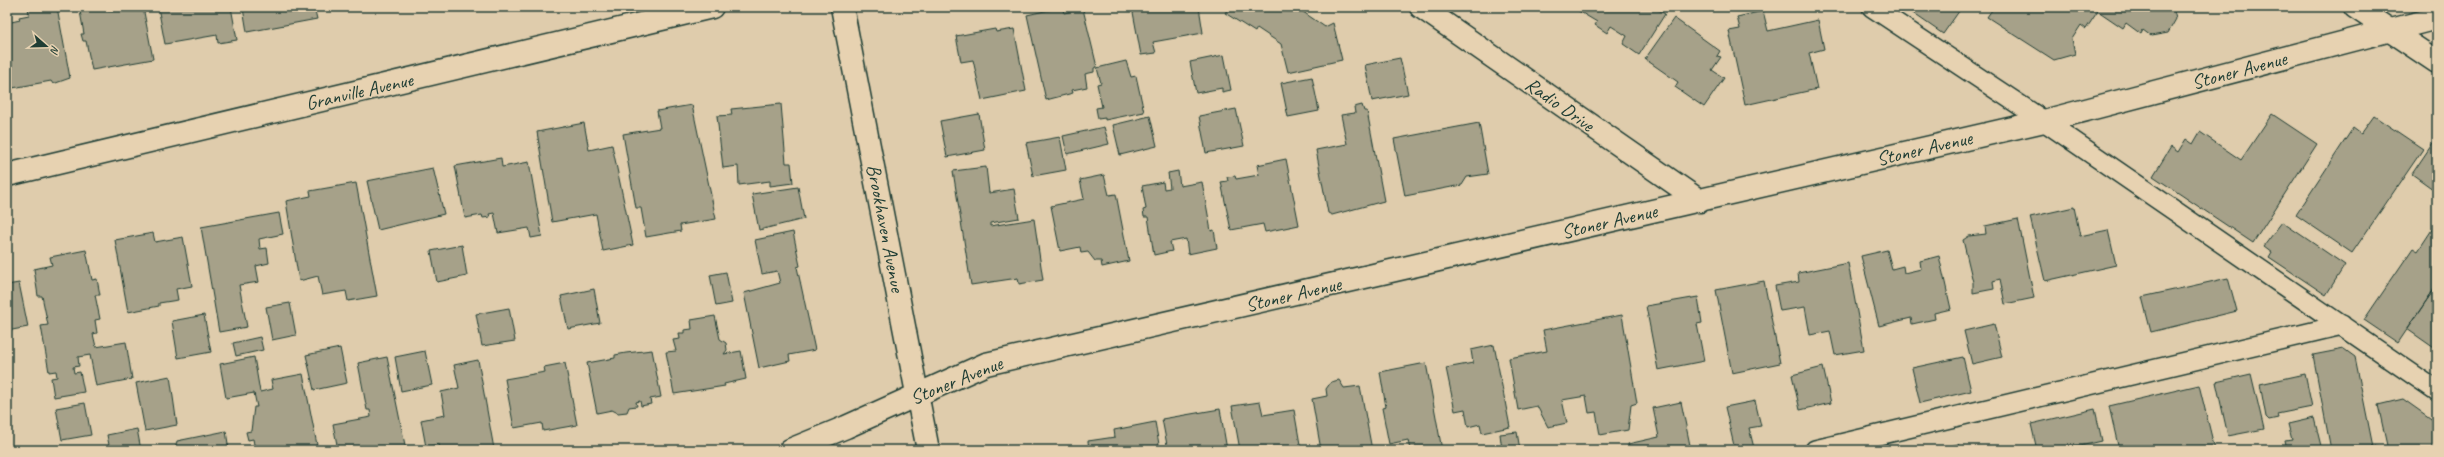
<svg xmlns="http://www.w3.org/2000/svg" width="2444" height="457" font-family="Caveat,sans-serif">
  <rect width="100%" height="100%" fill="#dfccac"/>
  <filter id="ink" filterUnits="userSpaceOnUse"><feTurbulence type="fractalNoise" baseFrequency=".025" numOctaves="2"/><feDisplacementMap in="SourceGraphic" scale="8" xChannelSelector="R" yChannelSelector="G"/><feConvolveMatrix kernelMatrix="1 2 1 2 8 2 1 2 1" color-interpolation-filters="sRGB"/></filter>
  <g filter="url(#ink)">
    <path fill="#a6a189" stroke="#1f3d34" d="M28 7H57L70 78 53 84 51 81 7 89V76H9L7 23 20 20 19 17 29 15Z
      M103 7H108L109 11 143 7 153 59 92 70 86 41H83L81 34H84L80 11Z
      M158 7H231L237 40 218 43 217 35 165 44Z
      M314 7 317 19 247 32 243 8Z
      M343 7H358L343 10Z
      M1062 7 1064 13 1083 9 1097 67 1094 68V72L1085 74 1087 87 1072 90 1073 93 1046 100 1027 15Z
      M1132 7H1199L1203 33 1153 42 1156 53 1141 55Z
      M1229 7H1296L1325 27 1333 23 1342 60 1288 72 1281 44 1257 28 1255 32 1225 13Z
      M1579 7H1654L1665 14 1639 55 1623 44 1627 36 1611 26 1607 33 1595 25 1597 22 1577 10Z
      M1904 7H1962L1943 34Z
      M1994 7H2173L2176 19 2168 33 2151 36 2143 30 2141 34 2126 23 2123 28 2098 11 2086 29 2081 25 2072 39 2075 54 2054 60 1987 17Z
      M1763 11 1768 31 1818 20 1824 49 1809 53 1817 89 1745 105 1729 31 1740 29 1737 17Z
      M1674 18 1720 51 1717 56 1721 57 1712 70 1724 78 1704 107 1675 87 1678 82 1645 59Z
      M995 29 996 32 1014 29 1026 91 982 100 973 60 961 62 956 36Z
      M1224 55 1231 90 1222 92V88L1196 93 1190 62Z
      M1400 58 1408 94 1372 101 1365 65Z
      M1126 61 1131 77 1136 76 1144 112 1105 120V118L1098 119 1096 108 1102 107 1097 84 1101 83 1097 68Z
      M1312 77 1319 111 1288 117 1281 83Z
      M781 104 786 163H791L793 183 770 186V181L739 185 738 166 723 168 717 116 732 115 731 109Z
      M692 105 716 219 680 225 681 231 646 237 641 208H636L623 134 660 128 657 111Z
      M1362 105 1364 111H1367L1384 201 1332 215 1328 213 1316 150 1347 144 1341 115 1355 113 1354 107Z
      M1236 109 1244 146 1206 153 1199 116Z
      M979 114 985 150 947 157 940 121Z
      M2272 114 2317 144 2253 243 2153 176 2171 147 2178 152 2186 139 2193 144 2200 132 2241 160Z
      M1150 116 1157 146 1120 155 1113 125Z
      M2374 116 2423 149 2352 253 2296 215 2353 128 2361 134Z
      M584 123 589 150 612 145 633 245 603 251 596 214 552 222 537 132Z
      M1479 123 1488 174 1467 177 1462 185 1405 196 1394 139Z
      M1104 127 1109 144 1067 154 1063 136Z
      M1060 137 1066 170 1033 176 1026 143Z
      M2437 137V192L2412 174Z
      M501 158 502 167 529 162 542 236 531 238 529 228 498 233 494 213 489 214 490 217 483 218 482 215 465 218 455 166Z
      M1286 159 1299 225 1265 232 1263 224 1231 230 1221 182 1228 181 1227 177 1235 176 1236 179 1259 175 1257 165Z
      M986 167 989 193 1014 189 1019 218 990 223V226L1034 219 1043 280 1019 284 1018 278 971 285 953 171Z
      M433 168 444 214 378 230 367 181Z
      M1178 171 1180 186 1202 182 1211 231 1214 230 1217 248 1188 254 1186 239 1170 242 1172 251 1154 255 1148 217H1144L1143 210 1146 209 1142 186 1163 182 1164 189 1170 188 1168 173Z
      M1104 175 1109 195 1116 194 1129 261 1102 267 1101 261H1095L1088 252 1081 253 1080 247 1060 251 1051 206 1084 199 1080 180Z
      M356 183 377 296 348 301 346 291 322 295 318 276 299 281 286 201 311 196 310 191Z
      M798 187 804 219 759 230 752 194Z
      M2074 207 2080 236 2108 230 2116 265 2045 281 2030 217Z
      M279 213 283 234 259 239 260 249 267 248 269 263 256 266 259 282 239 285 247 327 219 332 201 227Z
      M2018 219 2034 298 2005 304 2000 279 1993 281 1994 289 1973 293V282L1963 240 1969 236 1986 234 1985 226Z
      M2282 222 2345 265 2326 295 2269 257 2272 252 2264 246Z
      M2437 222V285L2398 343 2364 320 2413 248 2418 251Z
      M793 232 800 266 797 267 815 350 789 355 790 361 759 368 744 293 780 283 777 271 762 274 755 240Z
      M153 233 155 242 183 237 192 286 176 289 178 300 159 303V306L128 312 115 240Z
      M462 245 467 276 437 282 431 251Z
      M86 250 92 280 97 279 100 295H95L100 319 95 320 97 333 93 334 96 347 126 342 132 379 96 386 90 355 78 357 79 366 73 367 74 373 80 372 84 392 54 397 51 378 57 377 56 371 49 372 41 326 48 325 42 296H38L34 269 52 265 50 257Z
      M1887 250 1892 269 1903 266 1904 273 1921 269 1920 261 1939 256 1951 309 1934 313 1935 319 1912 324 1911 318 1879 326 1861 256Z
      M1848 263 1864 350 1835 355 1830 331 1810 335 1805 307 1780 311 1775 286 1799 282 1798 273Z
      M726 272 732 303 716 306 710 275Z
      M2228 278 2237 311 2151 332 2142 297Z
      M1764 281 1780 363 1732 373 1716 290Z
      M19 283 28 327 7 331V285Z
      M2437 285V350L2407 329Z
      M594 289 600 323 568 329 561 296Z
      M1698 297 1702 323 1697 324 1704 361 1658 370 1646 306Z
      M290 303 296 335 272 340 266 307Z
      M509 308 515 341 482 346 476 314Z
      M204 315 211 352 178 358 172 321Z
      M1622 315 1637 403 1631 405 1628 430 1600 435 1596 412 1589 413 1586 396 1562 400 1567 423 1548 427 1537 406 1518 410 1509 358 1547 351 1543 330Z
      M715 316 720 339 726 343 727 350 724 354 741 351 746 379 724 384 725 386 674 394 666 352 676 351 673 340 680 339 679 333H684V330L692 329 691 320Z
      M1994 324 2002 357 1972 364 1964 331Z
      M260 337 263 350 236 356 233 343Z
      M1494 345 1510 427 1482 433 1480 424 1468 427 1465 409 1455 411 1446 368 1473 363 1471 350Z
      M340 348 347 383 314 390 306 355Z
      M2344 349 2355 357 2373 447 2376 446 2377 450H2331L2313 355Z
      M652 350 661 397 650 399 651 404 641 406 640 401 636 402 637 406 629 407 627 412 618 413 612 410 597 413 587 363 615 358V355L626 353Z
      M425 351 432 385 401 391 395 357Z
      M254 357 260 392 273 389 271 380 303 374 318 450H255L253 439 248 440 246 432 251 431 254 407H257L254 393 226 398 220 364Z
      M387 357 406 450H338L333 424 371 417 370 410H367L358 363Z
      M1963 357 1971 391 1920 403 1912 368Z
      M478 360 494 449 440 450 439 444 426 447 421 420 445 415 441 392 459 388 454 365Z
      M565 363 577 425 543 431 542 423 514 428 505 379 545 372 544 367Z
      M1426 363 1442 450H1410L1408 440 1389 444 1382 408 1386 407 1380 372Z
      M1823 367 1831 403 1800 410 1792 375Z
      M2251 374 2264 429 2228 436 2216 382Z
      M2305 374 2312 407 2277 414 2278 418 2269 420 2266 417 2260 384Z
      M170 376 177 425 145 431 136 383Z
      M1339 380 1344 388 1360 386 1372 450H1321L1312 399 1327 396 1326 389 1331 382Z
      M2199 385 2215 450H2119L2109 406Z
      M2403 399 2437 423V450H2388L2378 405Z
      M1755 401 1761 426 1749 428 1754 448 1735 450 1725 407Z
      M1260 402 1263 415 1294 410 1301 450H1240L1232 406Z
      M1681 402 1691 450H1629L1628 444 1659 437 1653 408Z
      M85 403 91 435 62 440 56 408Z
      M1220 409 1227 450H1168L1162 419Z
      M2095 409 2102 441 2063 450H2037L2031 424Z
      M2314 418 2322 450H2287L2285 441 2292 440 2288 424Z
      M1155 422 1160 450H1089L1088 441 1115 437 1114 430Z
      M137 429 141 450H110L107 435Z
      M226 431 229 450H175L177 441Z
      M1517 432 1520 450H1502L1500 434Z
      M1958 444 1960 450H1935Z"/>
    <g fill="none" stroke-linecap="round" stroke-linejoin="round">
      <g stroke="#1f3d34" stroke-width="22">
        <path id="lane" d="M1872 7 2044 121 2437 391
          M1815 450 2342 325"/>
      </g>
      <g stroke="#1f3d34" stroke-width="25">
        <path id="street" d="M842 7 928 450
          M1421 7 1700 201
          M7 175 712 7
          M790 450 846 427 986 364 2044 121 2437 18"/>
      </g>
      <g stroke="#1f3d34" stroke-width="25">
        <path id="secondary" d="M2355 7 2437 62"/>
      </g>
      <use href="#lane" stroke="#e7d2b1" stroke-width="19"/>
      <use href="#street" stroke="#e7d2b1" stroke-width="22"/>
      <use href="#secondary" stroke="#e7d2b1" stroke-width="22"/>
    </g>
  </g>
  <g text-anchor="middle" stroke-width="3" stroke-linejoin="round" paint-order="stroke">
    <g font-size="20" fill="#1f3d34" stroke="#e7d2b1">
      <text transform="translate(2239 70) rotate(-15)" y="7">Stoner Avenue</text>
      <text transform="translate(359 91) rotate(-13)" y="7">Granville Avenue</text>
      <text transform="translate(1560 104) rotate(35)" y="7">Radio Drive</text>
      <text transform="translate(1924 148) rotate(-13)" y="7">Stoner Avenue</text>
      <text transform="translate(1609 221) rotate(-13)" y="7">Stoner Avenue</text>
      <text transform="translate(886 228) rotate(79)" y="7">Brookhaven Avenue</text>
      <text transform="translate(1293 294) rotate(-13)" y="7">Stoner Avenue</text>
      <text transform="translate(956 380) rotate(-22)" y="7">Stoner Avenue</text>
    </g>
  </g>
  <rect width="2444" height="457" fill="none" stroke="#e7d2b1" stroke-width="24"/>
  <rect x="12" y="12" width="2420" height="433" fill="none" stroke="#1f3d34" stroke-width="1.5" filter="url(#ink)"/>
  <g transform="translate(46 46) rotate(110)" stroke="#e7d2b1" stroke-width="3" paint-order="stroke">
  <path d="M0-3L7 15L0 10L-7 15Z" fill="#1f3d34"/>
  <text y="-6" font-size="11" font-weight="bold" text-anchor="middle" fill="#1f3d34">N</text>
  </g>
</svg>
